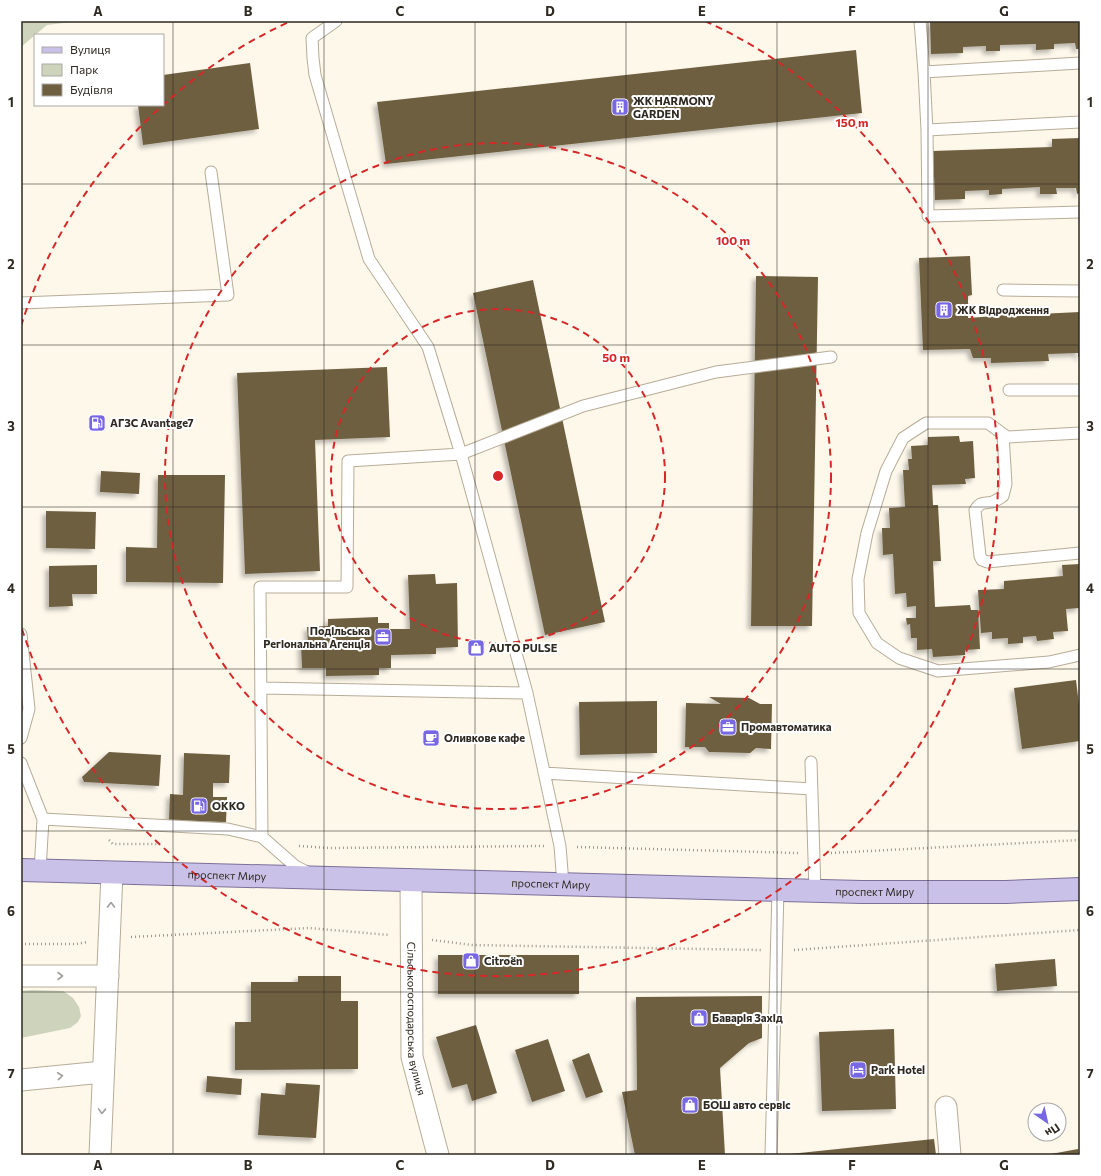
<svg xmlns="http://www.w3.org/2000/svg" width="1101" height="1176" font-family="Commissioner,sans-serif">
  <defs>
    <filter id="shadow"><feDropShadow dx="-3.5" dy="3.5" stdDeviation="2" flood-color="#0004"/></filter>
  </defs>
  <rect width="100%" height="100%" fill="#fef8eb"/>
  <path fill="#ced3bc" d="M21 21H80L47 25 21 47Z
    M32 990 63 991 73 998 79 1007 81 1016 78 1022 70 1028 21 1038V991Z"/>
  <path fill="#6e5f41" filter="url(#shadow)" d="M930 21H1080V49H1076L1075 43 1054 44V49L1036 50V44L1000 45V51H986V46L963 47V53L931 54Z
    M856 50 862 113 386 164 377 102Z
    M250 63 259 129 143 145 138 105H163V75Z
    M1080 138V193L1077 194 1076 188H1056L1057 194H1040V187L1002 189V194L989 195V190L965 191V199L935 200 933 151 1052 147V139Z
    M970 256 972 295 968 296V318L996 316V309L1038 307 1039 314 1080 312V357H1078V353L1048 354 1049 361 991 363V358H973L970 349 923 350 919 258Z
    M756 276 818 277 812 626H751Z
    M533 280 605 622 545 635 473 293Z
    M387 367 390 437 315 440 320 571 245 574 237 373Z
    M959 436 960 442 973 441 975 478 965 479 966 484 932 485 933 505H938L941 561H933L935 607 970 605 971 610H978L980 649 965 650V655L933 657 932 649 917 650V638H911L910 624 907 625 906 618H916V606L907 607 906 593 895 594 893 554 883 555 882 528H890L889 508 905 507 903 470H909L908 459H912L911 446 928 445V437Z
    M101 471 140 473 139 494 100 492Z
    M158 475H225L223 583 126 582V547L157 548Z
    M46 511 96 512 95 549 46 548Z
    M1080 564V608L1066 609 1068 631 1053 632 1054 639 1037 641 1036 636 1023 637V643L1008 644V638L992 639V632L981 633 978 590 1004 589V581L1063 576 1062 565Z
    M97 565V594H72L73 606 49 607V566Z
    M435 574 436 584 457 583 458 647 436 648V654L391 655V668H379V675L326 676V668H302L301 644H308L307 627 328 626V619L378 617V623H389V629H410L408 575Z
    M1076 680 1080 713V741L1022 749 1014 688Z
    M709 697 749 698 760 704H772L771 749 756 748 750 753 709 752 705 747H685L686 703 721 704Z
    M657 701V753L580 755 579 702Z
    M109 752 161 755 159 786 84 782 82 777Z
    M184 753 230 755 229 783H213V797H227L226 822 169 820 170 794 183 795Z
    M438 955H579V994H438Z
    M1055 959 1057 986 997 991 995 964Z
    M298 976H341V1001H358V1069L235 1070V1022H251V982H298Z
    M762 996V1038L749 1043 720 1068 725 1155H635L622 1092 637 1090 636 997Z
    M476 1025 497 1093 472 1101 467 1084 452 1088 436 1037Z
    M894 1029 896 1109 822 1111 819 1032Z
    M548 1039 565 1091 532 1102 515 1050Z
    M589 1053 603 1092 586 1098 572 1060Z
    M207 1076 242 1079 241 1095 206 1092Z
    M286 1083 320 1085 316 1138 258 1135 261 1093 285 1095Z
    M934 1139 936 1155H790V1154Z
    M1078 1149 1079 1155H1051V1154Z"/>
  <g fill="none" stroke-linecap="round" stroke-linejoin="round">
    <g stroke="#b7ac98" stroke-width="13">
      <path id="lane" d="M336 21 312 38 313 58 315 75 369 259 428 347 461 454 527 693 560 846 563 884
        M920 21 924 72
        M1080 63 924 72 927 130 1080 122
        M927 130 928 216 1080 212
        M1003 290 1080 291
        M21 303 228 295 211 172
        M1009 390H1080
        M1080 433 1007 437 988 423H926L903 438 886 471 867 533 858 579 859 613 877 643 899 658 938 671 1049 662 1080 655
        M1003 435 1006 484 1003 496C1000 498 996 501 992 502 983 504 981 501 975 510L980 556 982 560 987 562 1080 553
        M21 634 29 709 21 738
        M261 688 527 693
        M811 762 815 891
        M21 763 43 819 40 871
        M544 773 812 789
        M43 819 228 829 262 837 295 866 309 873
        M262 837 260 587H347L348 461 461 454 583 406 716 372 831 357
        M771 1155 778 890"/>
    </g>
    <g stroke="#b7ac98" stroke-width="23">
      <g id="street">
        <path id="s1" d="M411 880 412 1057 438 1155"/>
        <path d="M21 976H108"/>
        <path d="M21 1080 103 1072"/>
        <path d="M946 1107 950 1155"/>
        <path d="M100 1155 112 873"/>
      </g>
    </g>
    <g stroke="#7c7099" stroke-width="24">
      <g id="primary">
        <path id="s2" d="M21 870 862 892H1006L1080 889"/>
      </g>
    </g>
    <path stroke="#9c978c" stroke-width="2.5" stroke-dasharray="1 3" stroke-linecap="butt" d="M109 840 113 844H160
      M299 846 329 848 544 846
      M577 847 798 853
      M831 853 1080 840
      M131 937 309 928 389 935
      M432 940 472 945 761 950
      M21 944H76L88 942
      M794 950 1080 930"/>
    <use href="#lane" stroke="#fff" stroke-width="11"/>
    <use href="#street" stroke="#fff" stroke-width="21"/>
    <use href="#primary" stroke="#cac1e8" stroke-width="22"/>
  </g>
  <defs><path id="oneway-chevron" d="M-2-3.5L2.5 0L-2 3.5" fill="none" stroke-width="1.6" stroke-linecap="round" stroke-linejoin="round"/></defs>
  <g stroke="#a19f9b">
    <use href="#oneway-chevron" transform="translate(111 905) rotate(-89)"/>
    <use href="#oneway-chevron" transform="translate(60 976)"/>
    <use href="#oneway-chevron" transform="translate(60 1076) rotate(-6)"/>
    <use href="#oneway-chevron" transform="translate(102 1111) rotate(92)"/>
  </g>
  <path fill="none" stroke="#2e2921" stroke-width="1" stroke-opacity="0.55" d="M173 21V1155M324 21V1155M475 21V1155M626 21V1155M777 21V1155M928 21V1155M21 184H1080M21 345H1080M21 507H1080M21 669H1080M21 831H1080M21 992H1080"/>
  <g fill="none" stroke="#d62828" stroke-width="2" stroke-dasharray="7 5">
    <circle cx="498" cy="476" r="167"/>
    <circle cx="498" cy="476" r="333"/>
    <path d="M21 326A500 500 0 0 1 291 21M705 21A500 500 0 1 1 21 626"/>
  </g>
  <defs>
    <g id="building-square" transform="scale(0.9)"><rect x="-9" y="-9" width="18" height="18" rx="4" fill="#7867e2" stroke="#fff"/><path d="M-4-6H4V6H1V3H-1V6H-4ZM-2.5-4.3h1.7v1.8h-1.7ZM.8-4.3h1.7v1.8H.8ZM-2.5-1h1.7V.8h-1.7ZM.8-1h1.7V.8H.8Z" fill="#fff"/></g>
    <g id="fuel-square" transform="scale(0.9)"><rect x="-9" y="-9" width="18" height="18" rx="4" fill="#7867e2" stroke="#fff"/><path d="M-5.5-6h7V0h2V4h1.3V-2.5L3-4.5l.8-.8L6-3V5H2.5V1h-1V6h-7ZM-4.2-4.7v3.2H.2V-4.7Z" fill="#fff"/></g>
    <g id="office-square" transform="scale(0.9)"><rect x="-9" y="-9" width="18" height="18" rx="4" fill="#7867e2" stroke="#fff"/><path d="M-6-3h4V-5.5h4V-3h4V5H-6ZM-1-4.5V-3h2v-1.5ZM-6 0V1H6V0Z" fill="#fff"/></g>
    <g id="shop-square" transform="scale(0.9)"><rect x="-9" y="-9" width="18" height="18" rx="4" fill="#7867e2" stroke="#fff"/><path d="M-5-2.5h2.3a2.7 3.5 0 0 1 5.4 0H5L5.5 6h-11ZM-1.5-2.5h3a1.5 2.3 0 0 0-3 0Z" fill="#fff"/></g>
    <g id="cafe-square" transform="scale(0.9)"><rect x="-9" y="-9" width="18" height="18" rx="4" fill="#7867e2" stroke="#fff"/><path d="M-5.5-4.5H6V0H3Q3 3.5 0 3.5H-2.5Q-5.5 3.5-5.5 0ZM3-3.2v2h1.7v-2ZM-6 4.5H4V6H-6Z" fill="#fff"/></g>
    <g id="hotel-square" transform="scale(0.9)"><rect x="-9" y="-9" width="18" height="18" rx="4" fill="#7867e2" stroke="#fff"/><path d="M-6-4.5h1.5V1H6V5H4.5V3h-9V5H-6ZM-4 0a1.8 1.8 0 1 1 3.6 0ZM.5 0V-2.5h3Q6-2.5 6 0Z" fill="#fff"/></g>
  </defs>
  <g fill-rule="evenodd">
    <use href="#building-square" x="620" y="107"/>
    <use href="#building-square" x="944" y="310"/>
    <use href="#fuel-square" x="97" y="423"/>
    <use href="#office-square" x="383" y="637"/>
    <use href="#shop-square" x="476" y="648"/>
    <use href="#office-square" x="728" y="727"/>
    <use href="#cafe-square" x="431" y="738"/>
    <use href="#fuel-square" x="199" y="806"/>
    <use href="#shop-square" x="471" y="961"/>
    <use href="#shop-square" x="699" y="1018"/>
    <use href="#hotel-square" x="858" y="1070"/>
    <use href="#shop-square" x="690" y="1105"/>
  </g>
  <g text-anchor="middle" stroke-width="4" stroke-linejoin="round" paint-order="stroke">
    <g font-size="11" font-weight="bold" fill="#2e2921" stroke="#fff" text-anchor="start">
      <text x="633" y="105">ЖК HARMONY<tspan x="633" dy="13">GARDEN</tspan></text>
      <text x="957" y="314">ЖК Відродження</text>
      <text x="110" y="427">АГЗС Avantage7</text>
      <text x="370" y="635" text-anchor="end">Подільська<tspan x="370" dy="13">Регіональна Агенція</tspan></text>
      <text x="489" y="652">AUTO PULSE</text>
      <text x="741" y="731">Промавтоматика</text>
      <text x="444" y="742">Оливкове кафе</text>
      <text x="212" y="810">ОККО</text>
      <text x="484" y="965">Citroën</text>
      <text x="712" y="1022">Баварія Захід</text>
      <text x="871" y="1074">Park Hotel</text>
      <text x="703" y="1109">БОШ авто сервіс</text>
    </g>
    <g font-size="11" fill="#2e2921" stroke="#fff">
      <text dy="4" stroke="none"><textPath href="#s2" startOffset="206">проспект Миру</textPath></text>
      <text dy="4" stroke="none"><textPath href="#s2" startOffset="530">проспект Миру</textPath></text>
      <text dy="4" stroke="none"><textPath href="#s2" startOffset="854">проспект Миру</textPath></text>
      <text dy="4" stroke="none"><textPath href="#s1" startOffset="139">Сільськогосподарська вулиця</textPath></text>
    </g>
  </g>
  <circle cx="498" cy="476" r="6" fill="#d62828" stroke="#fff" stroke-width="2"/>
  <g font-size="12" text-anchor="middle" font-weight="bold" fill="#d62828" stroke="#fff" stroke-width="4" stroke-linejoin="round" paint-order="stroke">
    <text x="852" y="127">150 m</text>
    <text x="733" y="245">100 m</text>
    <text x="616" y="362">50 m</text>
  </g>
  <rect width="1101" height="1176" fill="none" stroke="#ffffff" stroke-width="44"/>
  <rect x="34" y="34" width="130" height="72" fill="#ffffff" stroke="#aba9a6"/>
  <rect x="42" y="47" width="20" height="6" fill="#cac1e8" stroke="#aba9a6"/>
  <text x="70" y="54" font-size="12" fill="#2e2921">Вулиця</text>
  <rect x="42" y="64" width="20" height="12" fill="#ced3bc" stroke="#aba9a6"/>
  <text x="70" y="74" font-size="12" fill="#2e2921">Парк</text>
  <rect x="42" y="84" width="20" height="12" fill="#6e5f41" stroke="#aba9a6"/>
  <text x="70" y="94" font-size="12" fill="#2e2921">Будівля</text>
  <g transform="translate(1047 1122) rotate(146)"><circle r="19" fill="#ffffff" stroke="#aba9a6"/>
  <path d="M0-3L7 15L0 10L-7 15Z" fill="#7867e2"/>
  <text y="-6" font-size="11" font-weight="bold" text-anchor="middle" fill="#2e2921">Пн</text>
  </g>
  <rect x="22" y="22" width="1057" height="1132" fill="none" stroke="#2e2921" stroke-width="1.5"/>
  <g font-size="13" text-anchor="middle" font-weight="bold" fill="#2e2921">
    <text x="98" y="16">A</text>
    <text x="248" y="16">B</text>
    <text x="400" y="16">C</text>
    <text x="550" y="16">D</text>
    <text x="702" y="16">E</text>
    <text x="852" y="16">F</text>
    <text x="1004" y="16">G</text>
    <text x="11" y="107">1</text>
    <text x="1090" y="107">1</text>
    <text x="11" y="269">2</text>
    <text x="1090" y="269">2</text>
    <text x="11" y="431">3</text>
    <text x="1090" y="431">3</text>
    <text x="11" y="593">4</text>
    <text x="1090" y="593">4</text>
    <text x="11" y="754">5</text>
    <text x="1090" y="754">5</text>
    <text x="11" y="916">6</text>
    <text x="1090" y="916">6</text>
    <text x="11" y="1078">7</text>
    <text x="1090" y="1078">7</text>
    <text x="98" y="1170">A</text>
    <text x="248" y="1170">B</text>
    <text x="400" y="1170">C</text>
    <text x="550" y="1170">D</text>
    <text x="702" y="1170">E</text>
    <text x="852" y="1170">F</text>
    <text x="1004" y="1170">G</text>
  </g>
</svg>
